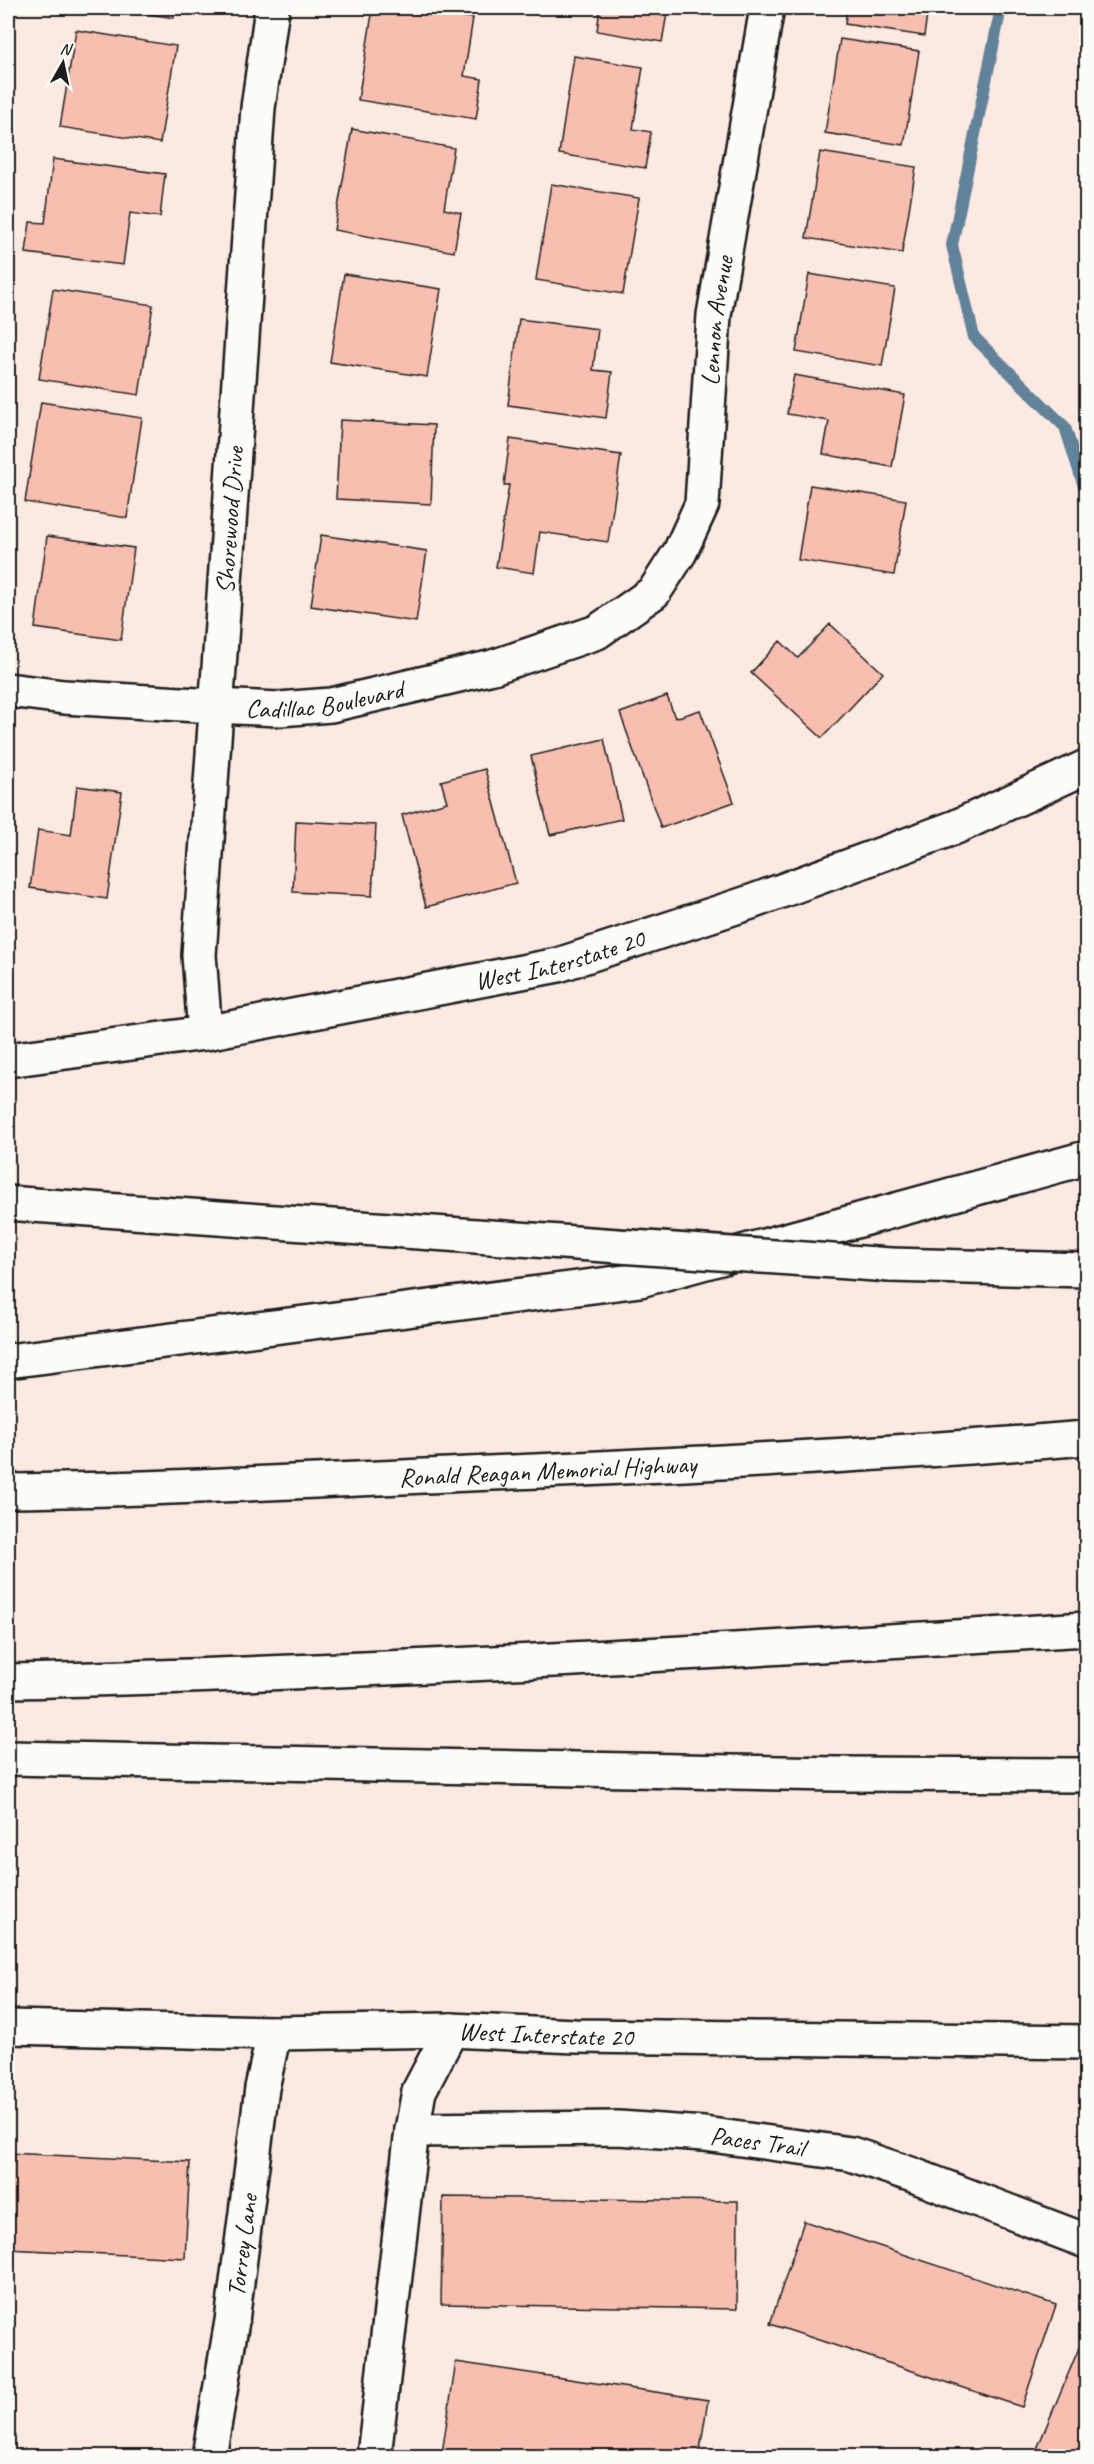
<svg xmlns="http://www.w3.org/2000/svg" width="1094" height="2464" font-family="Caveat,sans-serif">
  <rect width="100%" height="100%" fill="#fce9e2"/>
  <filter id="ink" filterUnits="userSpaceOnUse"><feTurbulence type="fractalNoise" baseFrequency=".0167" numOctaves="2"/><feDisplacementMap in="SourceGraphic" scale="12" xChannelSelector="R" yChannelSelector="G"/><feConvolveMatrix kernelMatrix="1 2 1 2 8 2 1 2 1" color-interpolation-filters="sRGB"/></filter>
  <g filter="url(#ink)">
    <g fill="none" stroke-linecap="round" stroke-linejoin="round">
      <path stroke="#62829a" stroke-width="12" d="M1001 8 952 245 974 337 1065 427 1086 493"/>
    </g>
    <path fill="#f8beb0" stroke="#1c1c1c" stroke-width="1.5" d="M110 8H175L174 18Z
      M373 8H408L473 18 464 76 482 79 476 119 358 100Z
      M600 8H668L662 42 597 31Z
      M847 8H928L924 36 845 24Z
      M76 30 176 46 160 143 60 127Z
      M840 39 919 51 904 145 825 133Z
      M574 56 643 67 633 129 651 132 645 168 559 154Z
      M352 129 454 148 444 209 461 213 454 252 334 230Z
      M820 152 916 167 902 253 806 238Z
      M53 159 165 174 160 217 130 213 123 265 26 253 30 222 45 223Z
      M551 184 639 198 623 294 536 280Z
      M344 274 441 289 427 377 330 362Z
      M809 274 895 288 882 366 796 352Z
      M53 289 153 305 139 395 39 379Z
      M519 319 598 329 593 370 612 372 606 418 508 405Z
      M794 375 905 395 892 467 823 454 829 421 787 414Z
      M41 402 142 418 127 518 25 502Z
      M340 420 434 425 431 504 336 499Z
      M510 439 621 455 608 542 540 532 534 573 496 567 509 485H504Z
      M810 485 906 500 894 575 798 560Z
      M321 535 427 551 416 622 311 606Z
      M47 536 134 548 121 640 35 628Z
      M830 624 883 673 822 738 751 673 780 641 798 658Z
      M667 696 675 718 700 710 734 802 661 828 620 713Z
      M604 739 622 819 550 835 531 756Z
      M485 769 516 883 426 907 402 815 447 802 441 781Z
      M77 786 122 792 107 899 30 888 38 830 71 835Z
      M296 821 376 825 372 896 293 892Z
      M8 2153 190 2162 185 2258 8 2249Z
      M443 2197 738 2201 737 2309 441 2304Z
      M804 2221 1056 2305 1022 2407 770 2324Z
      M1086 2331V2456H1034Z
      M456 2362 708 2400 699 2456H465L442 2453Z"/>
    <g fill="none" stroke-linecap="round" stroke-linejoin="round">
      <g stroke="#1c1c1c" stroke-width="38">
        <g id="minor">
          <path id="s1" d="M8 690 64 697 215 706 279 709 331 705 493 667 597 632 654 592 680 552 702 504 714 315 767 8"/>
          <path id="s2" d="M205 1033 199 955 258 108 272 8"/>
          <path id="s3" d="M412 2130 618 2128 704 2134 851 2154 913 2175 1086 2241"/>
          <path id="s4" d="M209 2456 232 2321 262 2088 274 2033"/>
          <path d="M374 2456 412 2130 419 2091 451 2030"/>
        </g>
      </g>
      <g stroke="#1c1c1c" stroke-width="38">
        <g id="major">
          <path id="s5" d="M8 1060 205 1033 558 965 751 902 956 827 1086 767"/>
          <path id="s6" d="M8 2027 274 2033 451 2030 575 2036 1086 2042"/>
        </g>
      </g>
      <g stroke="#1c1c1c" stroke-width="38">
        <g id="highway">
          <path d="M8 1203 33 1205"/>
          <path d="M890 1265 1086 1270"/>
          <path d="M8 1361 640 1280 1086 1158"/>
          <path id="s7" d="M8 1491C161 1489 315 1481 469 1474 675 1465 881 1455 1086 1438"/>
          <path d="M8 1681C368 1673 727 1651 1086 1629"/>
          <path d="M8 1758 837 1774 1086 1775"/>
        </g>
      </g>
      <use href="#minor" stroke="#fdfcf7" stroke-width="33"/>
      <use href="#major" stroke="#fdfcf7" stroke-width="33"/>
      <use href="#highway" stroke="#fdfcf7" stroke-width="33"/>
      <g stroke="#1c1c1c" stroke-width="38" stroke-linecap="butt">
        <path id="highway-bridge" d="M33 1205 890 1265"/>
      </g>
      <use href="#highway-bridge" stroke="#fdfcf7" stroke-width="33"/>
    </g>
  </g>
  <g text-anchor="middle" stroke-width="4.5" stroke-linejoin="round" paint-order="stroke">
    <g font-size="26" fill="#1c1c1c" stroke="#fdfcf7">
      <text dy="9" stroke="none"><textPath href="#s1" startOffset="954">Lennon Avenue</textPath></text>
      <text dy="9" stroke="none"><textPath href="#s2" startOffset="514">Shorewood Drive</textPath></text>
      <text dy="9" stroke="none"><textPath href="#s1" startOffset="318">Cadillac Boulevard</textPath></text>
      <text dy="9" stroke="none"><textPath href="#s5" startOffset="561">West Interstate 20</textPath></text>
      <text dy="9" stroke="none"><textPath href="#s7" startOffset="540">Ronald Reagan Memorial Highway</textPath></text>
      <text dy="9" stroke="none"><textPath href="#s6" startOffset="538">West Interstate 20</textPath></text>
      <text dy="9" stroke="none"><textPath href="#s3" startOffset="346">Paces Trail</textPath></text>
      <text dy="9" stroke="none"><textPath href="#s4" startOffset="213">Torrey Lane</textPath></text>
    </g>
  </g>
  <rect width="1094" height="2464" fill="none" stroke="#fdfcf7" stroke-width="30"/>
  <rect x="15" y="15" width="1064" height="2434" fill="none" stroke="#1c1c1c" stroke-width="2" filter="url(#ink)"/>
  <g transform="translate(63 63) rotate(9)" stroke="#fdfcf7" stroke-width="4.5" paint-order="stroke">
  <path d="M0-4.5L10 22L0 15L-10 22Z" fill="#1c1c1c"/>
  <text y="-9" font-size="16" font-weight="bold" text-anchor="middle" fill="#1c1c1c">N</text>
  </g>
</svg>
